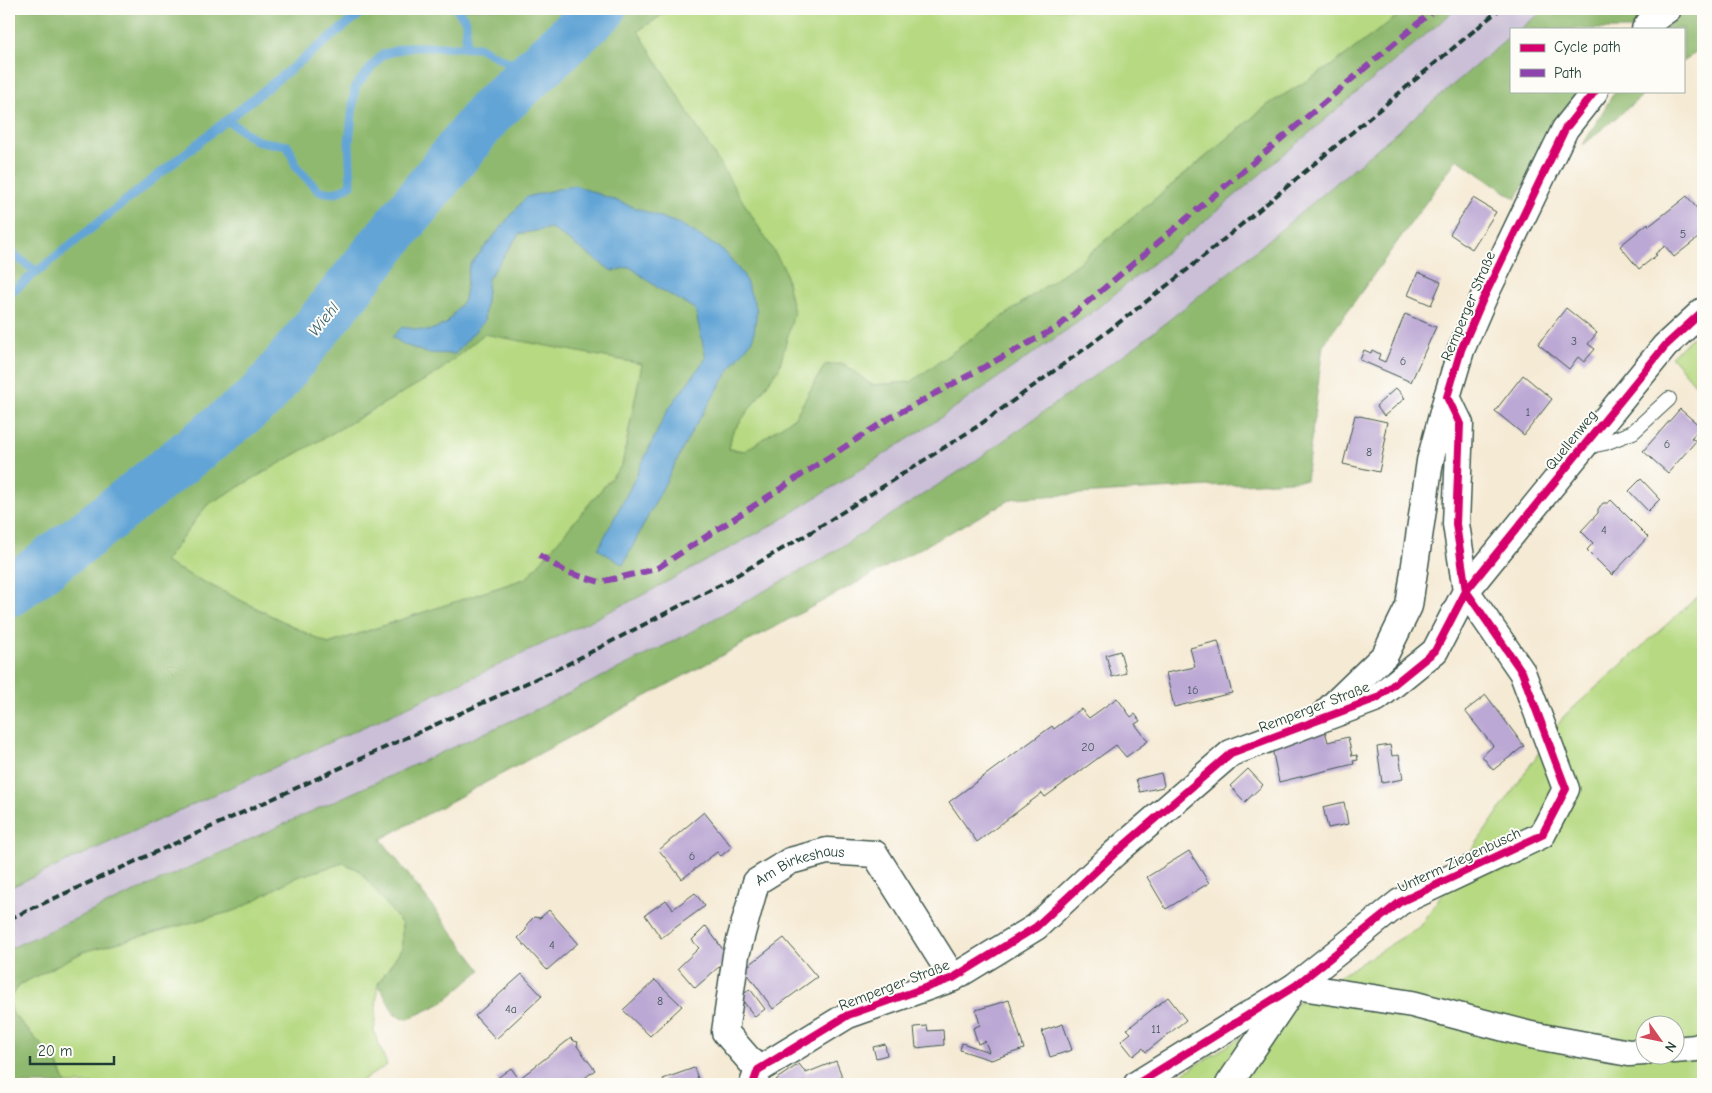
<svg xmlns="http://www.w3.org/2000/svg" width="1712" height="1093" font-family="'Comic Neue',sans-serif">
  <rect width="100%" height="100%" fill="#fdfcf7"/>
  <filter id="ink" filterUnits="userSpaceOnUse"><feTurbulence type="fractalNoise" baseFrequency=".02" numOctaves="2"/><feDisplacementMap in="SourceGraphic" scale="10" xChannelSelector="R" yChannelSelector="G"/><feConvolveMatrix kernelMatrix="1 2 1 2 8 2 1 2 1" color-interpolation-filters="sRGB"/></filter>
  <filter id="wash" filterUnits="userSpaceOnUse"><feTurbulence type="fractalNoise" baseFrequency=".0096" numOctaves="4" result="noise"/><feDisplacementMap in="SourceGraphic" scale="20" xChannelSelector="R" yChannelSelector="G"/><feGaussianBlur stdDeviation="1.12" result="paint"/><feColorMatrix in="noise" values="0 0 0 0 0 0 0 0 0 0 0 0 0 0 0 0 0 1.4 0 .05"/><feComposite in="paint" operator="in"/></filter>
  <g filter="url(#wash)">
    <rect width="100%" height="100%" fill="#f5ead4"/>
    <path fill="#cabfd6" d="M1456 9H1546L1520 29H1511V36L1252 254 1140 343 971 464 822 559 678 639 535 710 9 949V888L495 667 633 600 776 523 1206 220Z"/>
    <path fill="#b6d981" stroke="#6a8b5a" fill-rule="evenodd" d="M671 9H1407L1331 66 1269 104 1078 263 911 382 871 385 844 364 825 365 795 417 745 451 729 449 732 433 779 368 638 31Z
      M1703 328V393L1671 356Z
      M484 333 642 364 622 465 527 578 328 644 164 562 207 505 437 373Z
      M1703 592V1084H1166L1419 927 1564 716ZM1644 1026H1674V1056H1644Z
      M343 863 359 870 402 924V948L378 984 374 1032 387 1065 357 1084H66L57 1062 13 1014 9 999 19 985 83 952 237 910 294 878Z"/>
    <path fill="#90b96f" stroke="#587b52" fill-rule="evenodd" d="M9 9H671L638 31 784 268 794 313 779 368 732 433 729 449 745 451 795 417 825 365 844 364 872 385 911 382 1078 263 1269 104 1331 66 1407 9H1456L1206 220 1091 313 930 425 776 523 633 600 495 667 9 888ZM484 334 642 364 622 465 527 578 328 644 164 562 207 505 437 373Z
      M1546 9H1654L1633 29H1520Z
      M1687 9H1703V46L1683 62V29H1665Z
      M1511 36V91H1579L1563 111 1516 199 1457 159 1323 345 1306 480 1014 498 381 839 481 970 442 1003 408 1019 395 1015 378 984 402 948V924L359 870 343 863 294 878 237 910 83 952 19 985 9 999V949L535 710 678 639 822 559 971 464 1140 343 1252 254Z
      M1615 91H1648L1583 145Z
      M9 1002 13 1014 57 1062 66 1084H9Z"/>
    <path fill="#62a4d6" stroke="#407085" d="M574 185 682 225 724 251 744 276 757 310 753 340 734 363 692 431 623 565 598 549 629 490 667 411 706 358 695 309 658 288 630 267 612 271 551 228 519 234 488 279 484 321 455 354 426 353 405 345 392 337 402 327 428 331 446 324 464 300 469 266 526 197Z"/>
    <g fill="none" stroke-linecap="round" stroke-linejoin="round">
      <path stroke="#62a4d6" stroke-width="9" d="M457 9 466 21V48
        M227 120 257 141 288 146 297 168 319 191 335 193 351 185 349 142 355 87 382 55 408 47H478L531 74
        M9 251 37 272
        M9 294 366 9"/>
      <path stroke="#62a4d6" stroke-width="50" d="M9 592 91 531 262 396 489 113 601 9"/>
    </g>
    <g id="blocks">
      <path fill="#bca8d4" d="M1687 196 1703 216V234L1674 257 1665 246 1655 254 1657 255 1639 269 1620 246 1648 223 1649 226Z
        M1473 198 1496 212 1472 249 1450 234Z
        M1418 272 1441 282 1431 305 1408 295Z
        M1566 308 1597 333 1588 344 1595 349 1584 362 1578 357 1569 369 1538 344Z
        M1405 314 1436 327 1411 382 1360 360 1364 350 1371 353 1372 350 1380 354 1378 359 1385 362Z
        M1523 375 1552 399 1524 435 1495 411Z
        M1396 388 1405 398 1384 416 1376 406Z
        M1680 409 1701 427 1691 438 1696 441 1668 473 1643 451Z
        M1355 415 1387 422 1384 437H1386L1379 472 1343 464Z
        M1641 479 1660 499 1648 511 1629 491Z
        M1611 500 1648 537 1612 575 1587 550 1593 543 1581 531 1598 513V509L1603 503H1608Z
        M1218 641 1232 693 1174 707 1166 673 1195 667 1190 648Z
        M1120 651 1126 673 1112 677 1106 655Z
        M1486 695 1524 746 1493 770 1482 756 1493 746 1465 711Z
        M1117 698 1131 717 1135 714 1140 721 1135 724 1148 741 1126 757 1116 745 1045 797 1042 793 977 842 949 802 1052 726 1054 729 1081 709 1089 718Z
        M1325 731 1328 742 1348 737 1352 756 1357 755 1358 760 1353 761 1354 764 1279 782 1271 744Z
        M1390 745 1392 756 1399 755 1403 779 1382 783 1377 747Z
        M1248 769 1263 785 1245 802 1230 786Z
        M1161 773 1164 785 1163 787 1140 792 1136 779Z
        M1344 802 1348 824 1328 828 1323 807Z
        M704 812 732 847 721 856 717 852 682 879 659 850Z
        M1189 851 1209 883 1166 909 1147 877Z
        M695 893 705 906 661 938 645 915 666 900 673 909Z
        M549 910 578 943 547 970 518 938 526 930 527 924 534 917 540 918Z
        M706 926 729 958 695 988 678 968 699 948 692 940Z
        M784 938 817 977 773 1009 744 969Z
        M522 974 542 996 496 1039 475 1016Z
        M655 980 682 1006 650 1036 623 1010Z
        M750 989 765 1009 755 1017 740 997Z
        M1168 997 1186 1020 1146 1052 1143 1048 1133 1056 1121 1041 1131 1033 1127 1029Z
        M1009 1000 1024 1049 991 1060 960 1050 962 1043 989 1052 985 1041 978 1044 973 1028 980 1025 976 1010Z
        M1063 1024 1072 1050 1050 1057 1042 1031Z
        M927 1026 928 1031 943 1030 944 1045 916 1048 914 1027Z
        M571 1038 574 1041 578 1042 577 1046 595 1070 577 1084H569L565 1078 557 1084H500L496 1079 511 1068 519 1079Z
        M885 1044 887 1055 876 1058 873 1047Z
        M836 1061 845 1084H806L804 1081 801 1084H773L778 1078 799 1064 806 1073Z
        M694 1068 700 1084H665L663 1079Z"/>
    </g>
  </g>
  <g filter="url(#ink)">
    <use href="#blocks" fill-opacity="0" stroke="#3f574c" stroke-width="1"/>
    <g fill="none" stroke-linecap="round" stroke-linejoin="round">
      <g stroke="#3f574c" stroke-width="16">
        <path id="lane" d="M1586 447 1605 443 1633 432 1669 399"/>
      </g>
      <g stroke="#3f574c" stroke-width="29">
        <g id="street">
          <path d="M1645 29 1650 22 1668 9"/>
          <path d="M1324 714 1385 655 1409 606 1430 461 1447 397"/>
          <path d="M1295 986 1412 1004 1531 1035 1629 1053 1644 1052"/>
          <path d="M1674 1050 1696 1048 1703 1045"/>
          <path id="s1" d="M758 1070 725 1032 736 955 756 882 790 861 827 851 875 854 953 978"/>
          <path d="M753 1084 758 1070 848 1015 953 978 1036 927 1114 854 1231 753 1377 698 1435 651 1466 591 1456 524 1460 424 1447 397 1461 350 1483 299 1565 129 1595 91"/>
          <path d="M1137 1084 1295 986 1400 902 1542 835 1566 789 1522 672 1466 591 1665 346 1703 311"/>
          <path d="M1229 1084 1289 995"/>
        </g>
      </g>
      <use href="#lane" stroke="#fff" stroke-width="14"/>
      <use href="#street" stroke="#fff" stroke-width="26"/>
      <path stroke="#1f3d34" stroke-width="4" stroke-dasharray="8 4" stroke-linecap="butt" d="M9 919 566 665 720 585 808 534 978 426 1090 345 1187 270 1500 9"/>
      <path stroke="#8e44ad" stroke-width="6" stroke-dasharray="12 6" stroke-linecap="butt" d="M539 555 566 572 600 582 656 569 888 419 1058 327 1435 9"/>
      <g stroke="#fdfcf7" stroke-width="11">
        <path id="cycleway" d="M753 1084 758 1070 848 1015 953 978 1036 927 1114 854 1231 753 1377 698 1435 651 1466 591 1456 524 1460 424 1447 397 1461 350 1483 299 1565 129 1595 91
          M1137 1084 1295 986 1400 902 1542 835 1566 789 1522 672 1466 591 1665 346 1703 311"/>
      </g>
      <use href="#cycleway" stroke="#d6006c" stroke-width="8"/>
    </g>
  </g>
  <g text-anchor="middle" stroke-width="4" stroke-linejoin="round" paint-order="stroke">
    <g font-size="12" fill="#46585c">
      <text x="1683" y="238">5</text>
      <text x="1574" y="345">3</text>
      <text x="1403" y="365">6</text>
      <text x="1528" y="416">1</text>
      <text x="1667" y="448">6</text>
      <text x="1369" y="456">8</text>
      <text x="1604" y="534">4</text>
      <text x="1193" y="694">16</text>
      <text x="1088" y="751">20</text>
      <text x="692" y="860">6</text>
      <text x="552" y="949">4</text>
      <text x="660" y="1005">8</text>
      <text x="511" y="1013">4a</text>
      <text x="1156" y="1033">11</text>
    </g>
    <g font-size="15" fill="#1f3d34" stroke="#fdfcf7">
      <text transform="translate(1468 306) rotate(-67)" y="5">Remperger Straße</text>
      <text transform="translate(1571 440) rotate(-51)" y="5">Quellenweg</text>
      <text transform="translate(1314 707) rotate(-21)" y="5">Remperger Straße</text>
      <text transform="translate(1459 860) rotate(-25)" y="5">Unterm Ziegenbusch</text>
      <text dy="5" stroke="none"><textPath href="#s1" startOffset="252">Am Birkeshaus</textPath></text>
      <text transform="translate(894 985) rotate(-21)" y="5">Remperger Straße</text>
    </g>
    <g font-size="16" font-style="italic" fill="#36616d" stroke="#fdfcf7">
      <text transform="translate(323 319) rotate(-51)" y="6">Wiehl</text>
    </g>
  </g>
  <rect width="1712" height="1093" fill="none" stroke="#fdfcf7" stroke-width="30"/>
  <rect x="1510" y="28" width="175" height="65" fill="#fdfcf7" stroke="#a4b0a9"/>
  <rect x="1520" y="44" width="25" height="8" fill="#d6006c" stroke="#a4b0a9"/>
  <text x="1554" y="52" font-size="15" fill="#1f3d34">Cycle path</text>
  <rect x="1520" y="69" width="25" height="8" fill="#8e44ad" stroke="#a4b0a9"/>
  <text x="1554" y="78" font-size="15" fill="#1f3d34">Path</text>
  <g transform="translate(1660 1040) rotate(123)"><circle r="24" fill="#fdfcf7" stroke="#a4b0a9"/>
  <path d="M0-4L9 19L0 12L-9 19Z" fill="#d1495b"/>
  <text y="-8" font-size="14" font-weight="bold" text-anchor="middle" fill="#1f3d34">N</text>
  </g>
  <path d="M30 1056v8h84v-8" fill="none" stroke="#1f3d34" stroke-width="2.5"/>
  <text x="38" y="1056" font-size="15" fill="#1f3d34" stroke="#fdfcf7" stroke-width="4" paint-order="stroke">20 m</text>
</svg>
